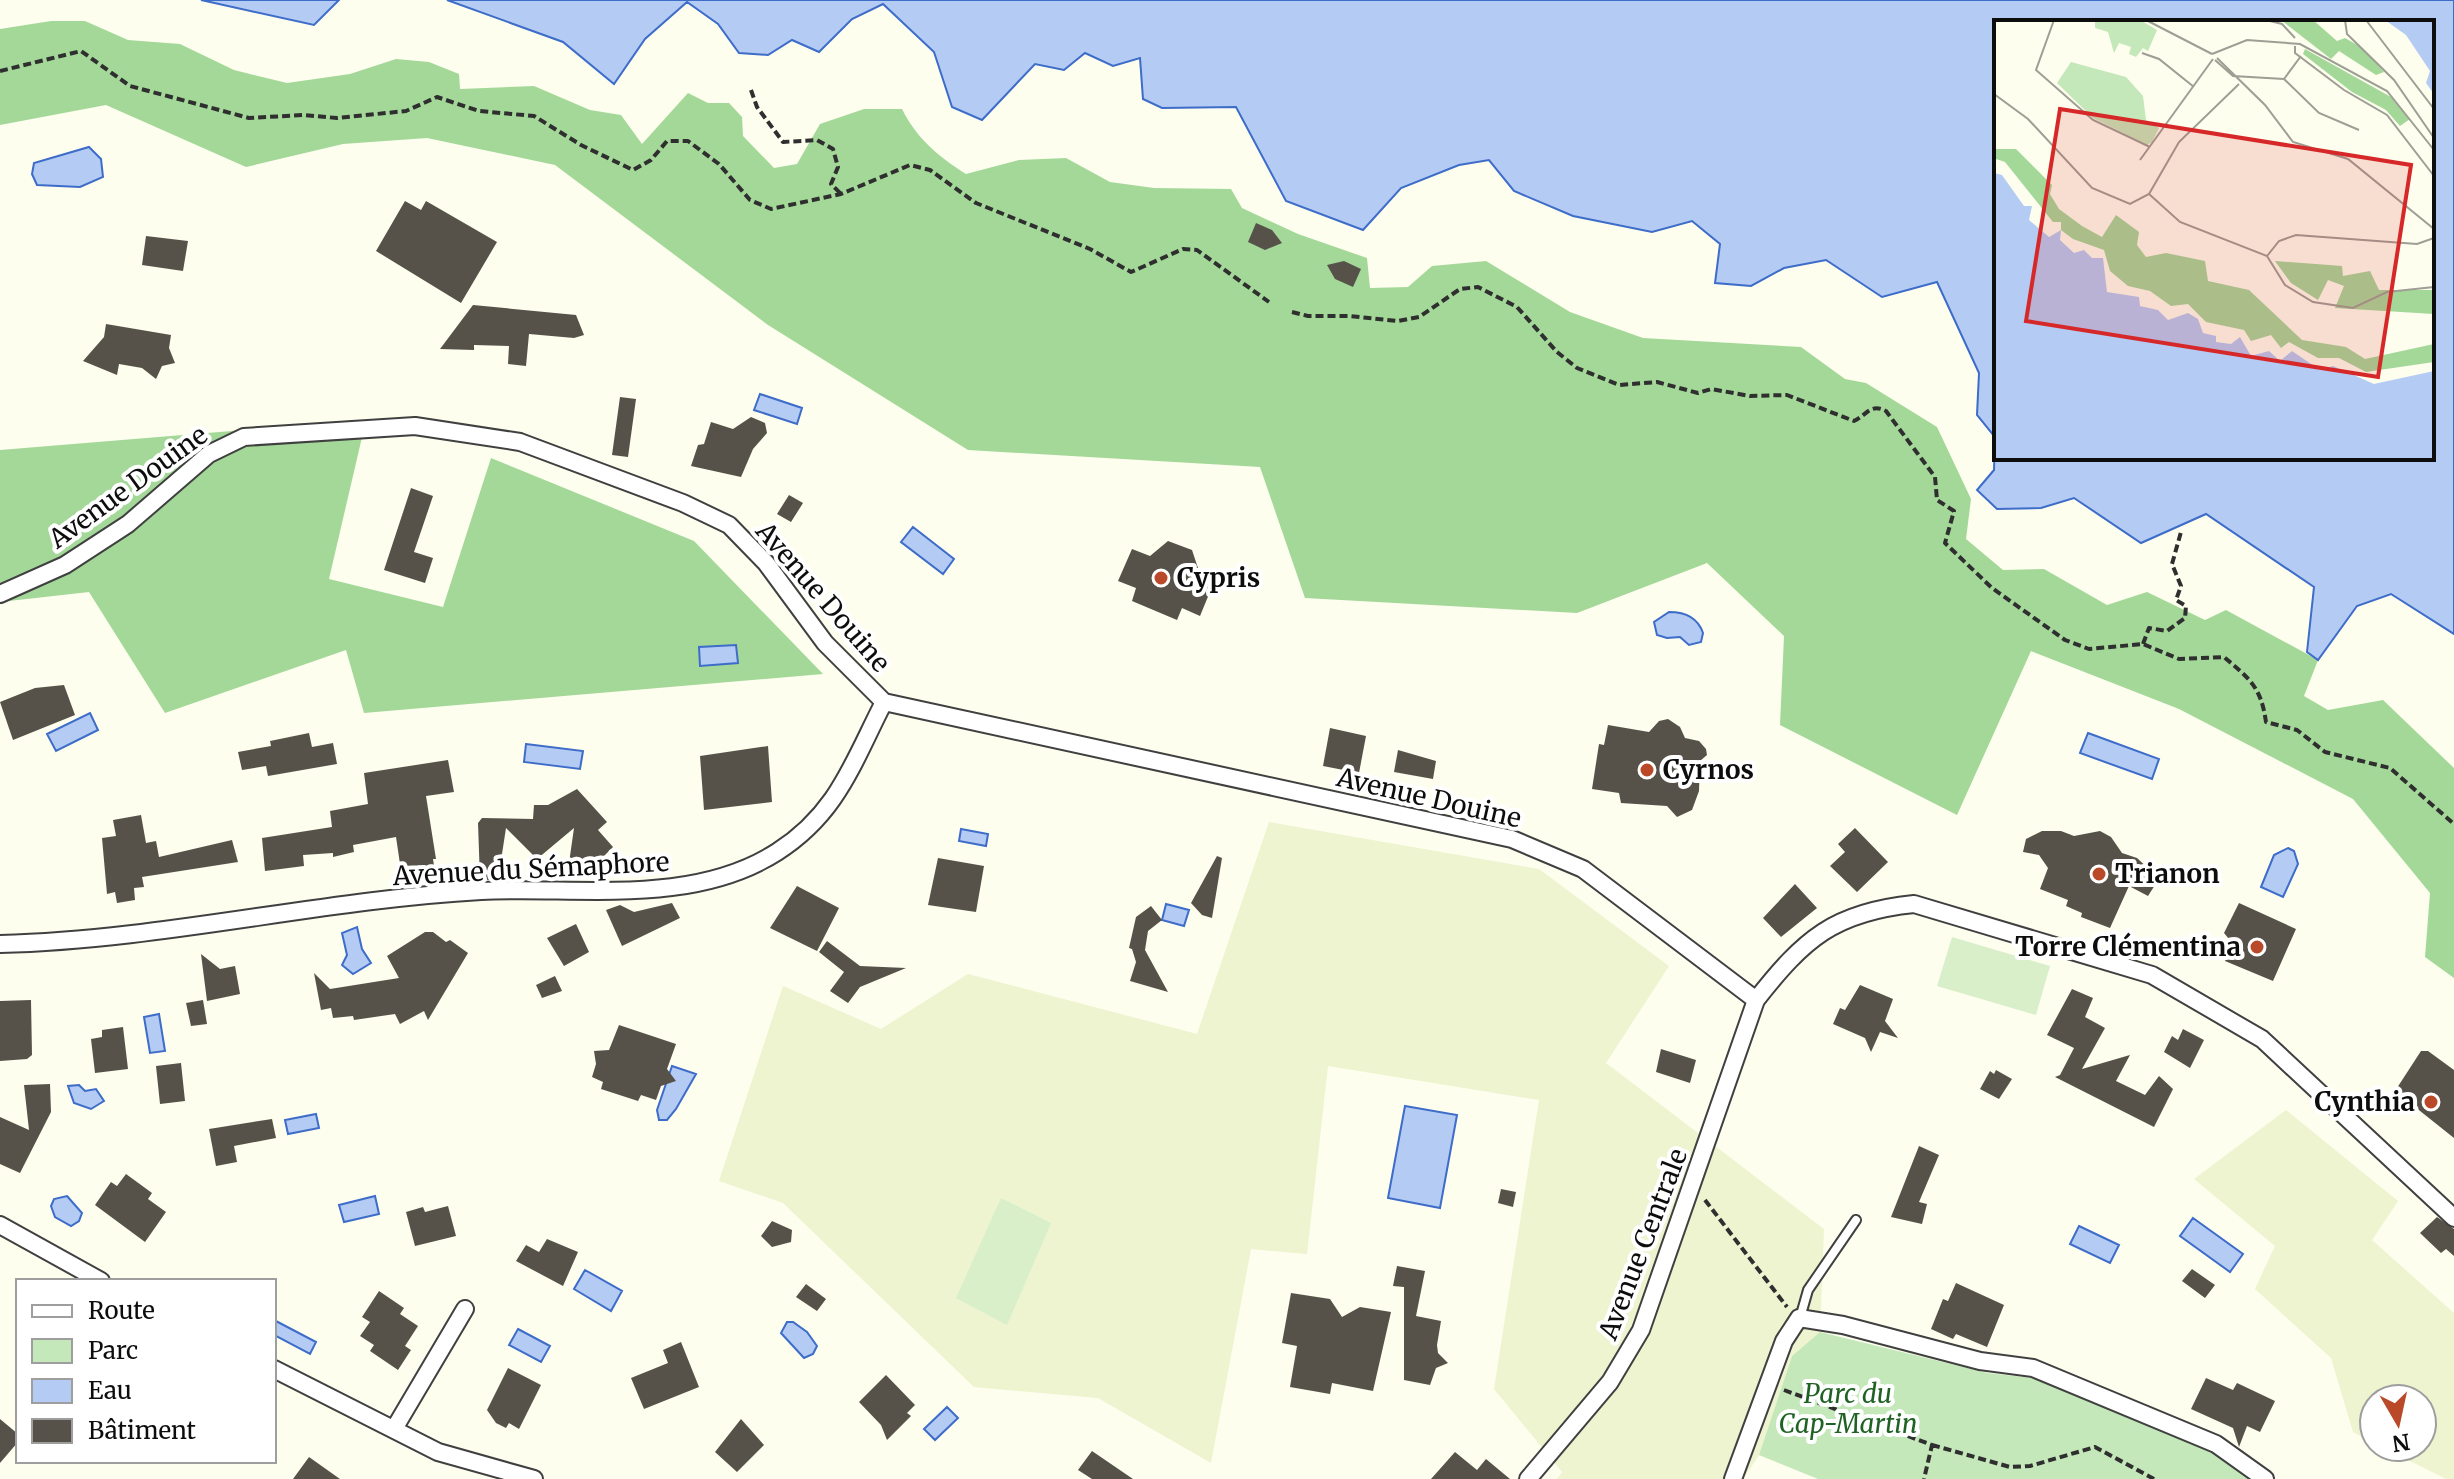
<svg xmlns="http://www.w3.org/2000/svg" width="2454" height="1479" font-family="Merriweather,serif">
  <rect width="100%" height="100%" fill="#fdfeee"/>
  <path fill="#edf4cf" d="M1269 822 1539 869 1669 966 1606 1063 1824 1229 1820 1332 1792 1356 1759 1455 1743 1479H1557L1562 1472 1494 1389 1539 1100 1328 1066 1307 1254 1251 1249 1211 1463 1098 1398 974 1387 783 1203 719 1181 783 986 881 1029 968 974 1197 1034Z
    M2286 1110 2398 1201 2372 1240 2454 1313V1479H2446L2382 1447H2422V1399H2374V1443L2353 1432 2331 1358 2255 1289 2275 1246 2194 1179Z"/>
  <path fill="#c4e8b9" d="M1820 1332 1988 1373 2041 1379 2219 1455 2251 1479H1818L1759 1455 1792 1356Z"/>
  <path fill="#a4d899" d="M51 21H85L128 40 180 44 234 70 287 83 350 74 396 59 429 62 459 74 460 89 534 86 590 110 621 115 642 144 688 93 708 103H729L742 117 743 136 774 168 797 164 820 124 864 109H902C917 139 938 156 966 174L1019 160 1066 158 1110 182 1154 188 1231 189 1242 208 1298 234 1367 258 1370 288 1408 287 1432 266 1486 261 1570 312 1643 338 1801 347 1845 379 1866 383 1937 427 1971 499 1966 539 2003 570 2044 569 2107 605 2147 592 2205 620 2226 610 2318 660 2304 696 2328 710 2383 700 2454 768V978L2425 957 2430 893 2353 799 2179 709 2031 651 1957 815 1780 725 1784 636 1707 563 1577 613 1305 598 1260 467 968 450 768 325 555 165 427 138 343 144 246 167 106 105 0 125V29Z
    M366 420 329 579 443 607 491 458 694 541 823 674 364 713 346 650 165 713 89 592 0 602V450Z"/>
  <path fill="#d9efca" d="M1952 937 2050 966 2036 1015 1937 986Z
    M1001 1198 1051 1223 1007 1325 956 1298Z"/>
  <path fill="#b4cbf4" stroke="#3d6cc9" stroke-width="2" fill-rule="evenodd" d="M201 0H339L314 25Z
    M447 0H2454V634L2391 594 2357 606 2318 660 2307 652 2314 587 2206 514 2141 543 2074 498 2041 508 1997 509 1977 490 1994 470 1995 437 1977 415 1979 373 1937 282 1882 297 1826 260 1784 268 1751 286 1715 283 1720 244 1692 221 1652 232 1573 216 1514 191 1489 160 1459 165 1401 188 1363 230 1286 201 1236 107 1162 108 1143 99 1140 58 1113 66 1085 53 1064 70 1035 64 982 120 952 107 934 52 883 4 852 19 819 52 792 40 768 55 739 53 718 24 687 2 645 39 614 84 563 42ZM1996 22H2432V458H1996Z
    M89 147 101 159 103 177 80 187 37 185 32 174 34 163Z
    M760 394 802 408 797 424 754 410Z
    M913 527 954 559 943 574 901 542Z
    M1669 612C1685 612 1698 618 1703 633L1701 642 1689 645 1680 637 1667 638 1657 635 1654 622Z
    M736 645 738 663 700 666 699 647Z
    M90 713 98 730 56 751 47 734Z
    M2088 733 2159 759 2152 779 2080 753Z
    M526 744 583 751 580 769 524 762Z
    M961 829 988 834 986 846 959 841Z
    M2288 848 2294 851 2298 864 2283 897 2261 887 2274 855Z
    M1166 904 1189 910 1184 926 1162 920Z
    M357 927 362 949 371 963 353 974 342 965 347 955 342 933Z
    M159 1014 165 1051 150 1053 144 1017Z
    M672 1066 696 1074 676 1109 667 1120H659L657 1110Z
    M79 1085 85 1091 96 1089 104 1101 91 1109 74 1103 68 1086Z
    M1405 1106 1457 1115 1440 1208 1388 1198Z
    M316 1114 319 1128 288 1134 285 1120Z
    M67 1196 82 1213 79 1221 71 1226 55 1217 51 1206 54 1199Z
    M375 1196 379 1214 344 1222 339 1205Z
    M2193 1218 2243 1254 2230 1272 2180 1236Z
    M2079 1226 2119 1245 2110 1263 2070 1244Z
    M585 1270 622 1291 611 1311 574 1289Z
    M274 1320 316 1342 310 1354 274 1335Z
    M787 1322H793L807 1332 817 1346 813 1354 804 1358 781 1333Z
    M518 1329 550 1346 541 1362 509 1345Z
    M947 1407 958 1418 935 1440 924 1429Z"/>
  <path fill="#56524a" d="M405 201 421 210 426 201 497 242 461 303 376 251Z
    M1256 223 1272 230 1282 243 1265 250 1248 242Z
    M146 236 188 241 183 271 142 265Z
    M1344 261 1361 269 1353 287 1335 279 1327 265Z
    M473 305 576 315 584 335 574 338 529 334 526 366 508 364 509 346 474 345V350L440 349Z
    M106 324 171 335 169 348 175 363 162 366 156 379 142 368 119 364 117 375 83 361 104 337Z
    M620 397 636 399 628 457 612 455Z
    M751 417 765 423 767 433 753 449 741 477 691 466 698 445 704 444 711 422 733 429Z
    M411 488 433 496 414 552 433 558 425 583 384 570Z
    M789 495 803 503 791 522 777 514Z
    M1168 541 1192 550 1198 568 1195 574 1214 582 1200 616 1182 608 1177 620 1132 601 1136 588 1118 581 1132 549 1150 556Z
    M64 685 75 715 13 740 0 702 35 688Z
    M1668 719 1680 727 1685 738 1699 741 1706 749 1707 755 1700 761 1699 791 1692 810 1677 817 1667 806 1621 803 1619 793 1592 789 1599 744 1604 745 1608 725 1649 732 1659 721Z
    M1330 728 1366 736 1359 773 1323 766Z
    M309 733 312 747 333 743 337 764 268 776 266 766 242 770 238 752 271 746 270 741Z
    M768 746 772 802 704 810 700 756Z
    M1398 750 1436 761 1433 779 1394 772Z
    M448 760 454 792 426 796 436 859H433L435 872 408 876 406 864H400L396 837 353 845 354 852 333 857V853L303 855 304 866 265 871 262 838 332 827 330 811 368 804 364 773Z
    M577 789 607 822 598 830 613 847 605 855 604 867H594V872L568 870 574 828 537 859 506 828 498 880H480L478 823 482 818 533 819 534 805H548Z
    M141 815 146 843 156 841 159 857 232 840 238 862 142 877 144 887 134 888 135 900 117 903 115 892 107 894 102 838 116 836 113 820Z
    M1855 828 1888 862 1857 892 1830 866 1845 852 1838 844Z
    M2061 831 2074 836 2100 831 2111 837 2122 853 2137 858 2151 871 2155 885 2148 896 2129 886 2110 928 2081 917 2082 913 2066 906 2068 900 2040 889 2048 868 2039 855 2023 852 2026 839 2042 831Z
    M1217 856 1222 858 1212 918 1202 915 1191 903Z
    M938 858 984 866 976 912 928 905Z
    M1795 884 1817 908 1781 937 1763 918Z
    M797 886 839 908 817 951 770 928Z
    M672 903 680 918 622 946 606 910 620 905 634 912Z
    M2239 903 2296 929 2273 981 2225 961 2227 957 2222 954 2229 939 2224 933Z
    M1151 906 1162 920 1148 931 1145 950 1168 992 1130 981 1136 962 1132 949 1129 948 1136 917Z
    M576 924 589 952 564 966 547 938Z
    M425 932H433L446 942 450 940 468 953 428 1020 424 1011 400 1024 395 1014 354 1020 353 1016 333 1018 331 1008 321 1010 314 973 330 989 399 978 387 956Z
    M827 941 860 966 906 968 860 987 848 1003 830 991 844 972 819 952Z
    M201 954 220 969 235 966 240 994 207 1001Z
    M555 976 562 991 542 998 536 985Z
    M1860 985 1893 999 1885 1021 1898 1038 1880 1032 1871 1052 1865 1038 1833 1024 1840 1008 1845 1010Z
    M2072 989 2093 998 2085 1017 2105 1028 2082 1069 2130 1055 2116 1081 2145 1095 2159 1076 2173 1089 2154 1127 2055 1077 2060 1075 2074 1048 2047 1035Z
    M31 1000 32 1055 27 1059 0 1061V1001Z
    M203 1000 207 1024 191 1026 186 1003Z
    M619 1025 676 1044 667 1069 676 1081 661 1086 656 1100 641 1095 638 1101 601 1089 603 1082 592 1077 596 1064 594 1051 609 1050Z
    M123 1027 128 1069 95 1073 91 1039 102 1037V1030Z
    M2183 1029 2204 1040 2190 1068 2164 1052 2172 1036 2178 1040Z
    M1661 1049 1696 1060 1690 1083 1656 1072Z
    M2421 1051H2428L2454 1070V1138L2395 1091Z
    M181 1063 185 1101 160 1104 156 1066Z
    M1996 1070 2012 1079 1999 1099 1980 1089 1990 1071 1994 1074Z
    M50 1084 51 1112 20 1173 0 1164V1117L29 1130 24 1085Z
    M272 1119 276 1138 234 1146 237 1162 216 1166 209 1129Z
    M1919 1146 1939 1155 1919 1202 1927 1204 1922 1224 1891 1217Z
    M126 1174 152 1193 148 1199 166 1212 145 1242 95 1205 111 1182 117 1186Z
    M1501 1189 1516 1192 1513 1207 1498 1203Z
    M448 1206 456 1236 415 1246 406 1212 423 1207 425 1212Z
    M2437 1217 2454 1229V1256L2446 1249 2441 1253 2420 1233Z
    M772 1221 792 1230 791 1242 772 1247 761 1236Z
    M547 1239 578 1252 563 1286 516 1261 526 1245 539 1252Z
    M1397 1266 1425 1271 1416 1316 1441 1321 1437 1345 1438 1353 1448 1363 1436 1368 1430 1385 1404 1380V1287L1393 1286Z
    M2192 1269 2215 1285 2205 1298 2182 1281Z
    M1956 1283 2004 1305 1987 1347 1956 1334 1953 1339 1931 1329 1943 1299 1948 1301Z
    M806 1284 826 1299 817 1311 796 1297Z
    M379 1291 404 1308 400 1314 418 1326 405 1346 411 1350 398 1370 370 1351 374 1345 360 1336 370 1322 362 1317Z
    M1291 1293 1330 1299 1342 1317 1360 1307 1391 1312 1373 1391 1332 1383 1330 1394 1290 1387 1297 1346 1282 1343Z
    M681 1342 699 1387 644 1409 631 1378 668 1363 663 1350Z
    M508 1368 541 1385 519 1429 509 1423 506 1428 496 1423 487 1410Z
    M886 1375 915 1405 907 1413 911 1416 887 1440 881 1425 859 1402Z
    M2206 1378 2233 1390 2237 1383 2275 1401 2260 1432 2247 1426 2239 1447 2233 1428 2191 1409Z
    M0 1419 18 1434V1442L0 1463Z
    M741 1419 764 1445 737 1472 715 1452Z
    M1092 1451 1133 1479H1092L1078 1470Z
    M1455 1452 1477 1470 1486 1459 1510 1479H1431Z
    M309 1457 340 1479H293Z"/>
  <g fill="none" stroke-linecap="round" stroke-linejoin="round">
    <g stroke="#404040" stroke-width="12">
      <path id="service" d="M1800 1318 1808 1290 1856 1220"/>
    </g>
    <g stroke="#404040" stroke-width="20">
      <path id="minor" d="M0 594 65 565 128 524 209 454 244 437 415 426 520 442 683 503 729 525 766 563 825 643 884 702 1512 839 1583 869 1756 1000
        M0 944C162 940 320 900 481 891 577 886 691 907 777 852 838 813 853 762 884 702
        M0 1225 101 1281
        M274 1369 438 1452 534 1479
        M394 1429 465 1309
        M1528 1479 1610 1382 1641 1330 1756 1000C1804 939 1834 912 1914 904L2152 975 2262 1039 2454 1218
        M1733 1479 1784 1341 1799 1318 1843 1325 1980 1361 2033 1368 2216 1444 2265 1479"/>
    </g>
    <path stroke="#2f2f2f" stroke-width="4" stroke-dasharray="8 4" stroke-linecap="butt" d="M0 71 81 51 130 86 249 118 303 115 337 118 406 111 437 97 479 111 534 116 581 145 633 170 651 160 667 141H688L719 164 750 200 771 209 841 194 910 165 930 170 976 203 1090 249 1131 272 1183 249 1197 250 1269 302
      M751 90 757 107 783 142 817 140 833 149 838 167 831 184 841 194
      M1292 312 1308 316H1350L1398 321 1419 317 1460 289 1478 287 1517 307 1557 352 1577 368 1619 385 1657 382 1698 393 1711 389 1750 396 1787 395 1854 421C1867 415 1870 403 1886 411L1935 477 1937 500 1954 511 1945 543 1992 588 2065 640 2089 649 2143 644 2179 659 2224 657C2250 679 2261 687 2266 722L2297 730 2325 752 2390 768 2454 824
      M2143 644 2149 628 2167 631 2185 618 2186 606 2176 600 2181 586 2172 564 2181 532
      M1705 1200 1787 1307
      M1784 1390 1932 1445 1924 1479
      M1932 1445 2010 1467 2030 1466 2095 1447 2154 1479"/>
    <use href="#service" stroke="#fff" stroke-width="8"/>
    <use href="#minor" stroke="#fff" stroke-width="16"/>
  </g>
  <g fill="#b94929" stroke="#fff" stroke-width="3">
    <circle cx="1161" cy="578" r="8"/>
    <circle cx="1647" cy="770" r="8"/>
    <circle cx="2099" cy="874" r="8"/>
    <circle cx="2257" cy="947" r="8"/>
    <circle cx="2431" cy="1102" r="8"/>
  </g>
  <g text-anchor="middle" stroke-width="8" stroke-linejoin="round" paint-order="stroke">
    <g font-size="26" fill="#0d0d0d" stroke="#fff">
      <text transform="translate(128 487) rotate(-36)" y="9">Avenue Douine</text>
      <text transform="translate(823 597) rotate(49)" y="9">Avenue Douine</text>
      <text transform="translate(1429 798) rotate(13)" y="9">Avenue Douine</text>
      <text transform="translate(531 869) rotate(-3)" y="9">Avenue du Sémaphore</text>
      <text transform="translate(1643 1244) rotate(-69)" y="9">Avenue Centrale</text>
    </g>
    <g font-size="26" font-weight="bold" fill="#0d0d0d" stroke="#fff" text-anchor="start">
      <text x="1177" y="587">Cypris</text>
      <text x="1663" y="779">Cyrnos</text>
      <text x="2115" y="883">Trianon</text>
      <text x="2241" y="956" text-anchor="end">Torre Clémentina</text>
      <text x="2415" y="1111" text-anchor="end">Cynthia</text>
    </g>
    <g font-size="26" font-style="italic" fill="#1f6324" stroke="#fff">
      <text x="1848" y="1403">Parc du<tspan x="1848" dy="30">Cap-Martin</tspan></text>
    </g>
  </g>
  <g transform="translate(1994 20)">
    <rect width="440" height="440" fill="#fdfeee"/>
    <path d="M101 0H146L163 10 154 31 149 28 142 37 135 34 137 27 125 23 120 33 114 12 101 8ZM77 42 132 57 149 76 152 100 165 108 158 122 153 125 99 98 63 63Z" fill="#c4e8b9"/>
    <path d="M287 0H319L343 21 351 18 367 27 390 52 382 55 345 31 337 39ZM311 29 397 77 416 99 406 106 392 90 358 72 309 34ZM0 129H22L58 165 56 174 65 189 88 206 108 217 122 195 145 212 143 225 152 237 172 233 211 241 214 261 255 270 308 320 352 327 371 339 440 324V342L372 352 345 338H324L295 322 287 328 277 315 257 321 250 310 212 302 194 284 177 286 156 271 134 266 116 251 110 230 79 219 67 210V202H59L11 142 2 139ZM281 241 348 246 349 256 376 251 385 270H440V294L341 288 350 266 334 260 324 280 297 263Z" fill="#a4d899"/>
    <path d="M391 0H440V74L432 63 436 51 412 15ZM0 153 8 155 30 186H38L35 200 55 217 67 210 66 220 80 233 90 230 98 238H109L113 272 145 277 146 286 164 290 174 300 194 293 204 299 209 313 222 316V322L237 324 246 317 257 336 275 331 286 341 298 331 326 350 339 346 380 364 440 351V440H0Z" fill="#b4cbf4"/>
    <path fill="none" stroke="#9d9e94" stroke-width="2" d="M60 0 42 50 99 100 156 127M152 0 218 34M272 0 288 4 301 18M351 0 353 14 400 60 440 118M372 0 440 89M301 26V33L350 70 393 95 440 156M148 33 165 39 200 67M218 34 253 20 306 24 393 71 440 130M223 38 271 85 299 122 354 139 440 209M221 40 239 56 290 59M290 59 325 93 365 110M290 59 307 36M0 74 34 99 98 168 136 184 155 174 185 122 245 64M146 140 219 39M155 174 186 202 273 236 291 265 319 282 359 288 393 272 440 267M273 236 285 221 302 215 423 224 440 218"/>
    <path fill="#d62828" fill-opacity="0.15" stroke="#d62828" stroke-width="4" d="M66 89 417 145 384 357 32 301Z"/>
    <rect width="440" height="440" fill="none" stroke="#0d0d0d" stroke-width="4"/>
  </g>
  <rect x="16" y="1279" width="260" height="184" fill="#ffffff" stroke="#9e9e9e" stroke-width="2"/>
  <rect x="32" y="1305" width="40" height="12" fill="#ffffff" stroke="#9e9e9e" stroke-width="2"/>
  <text x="88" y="1319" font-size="24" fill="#0d0d0d">Route</text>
  <rect x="32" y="1339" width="40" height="24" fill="#c4e8b9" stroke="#9e9e9e" stroke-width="2"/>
  <text x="88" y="1359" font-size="24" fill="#0d0d0d">Parc</text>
  <rect x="32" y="1379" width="40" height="24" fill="#b4cbf4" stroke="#9e9e9e" stroke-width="2"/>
  <text x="88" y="1399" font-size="24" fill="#0d0d0d">Eau</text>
  <rect x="32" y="1419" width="40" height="24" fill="#56524a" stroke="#9e9e9e" stroke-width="2"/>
  <text x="88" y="1439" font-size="24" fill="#0d0d0d">Bâtiment</text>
  <g transform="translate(2398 1423) rotate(171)"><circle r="38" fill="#ffffff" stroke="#9e9e9e" stroke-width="2"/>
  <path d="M0-6L14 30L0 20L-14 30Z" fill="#b94929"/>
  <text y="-12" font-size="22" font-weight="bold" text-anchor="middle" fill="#0d0d0d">N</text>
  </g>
</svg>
